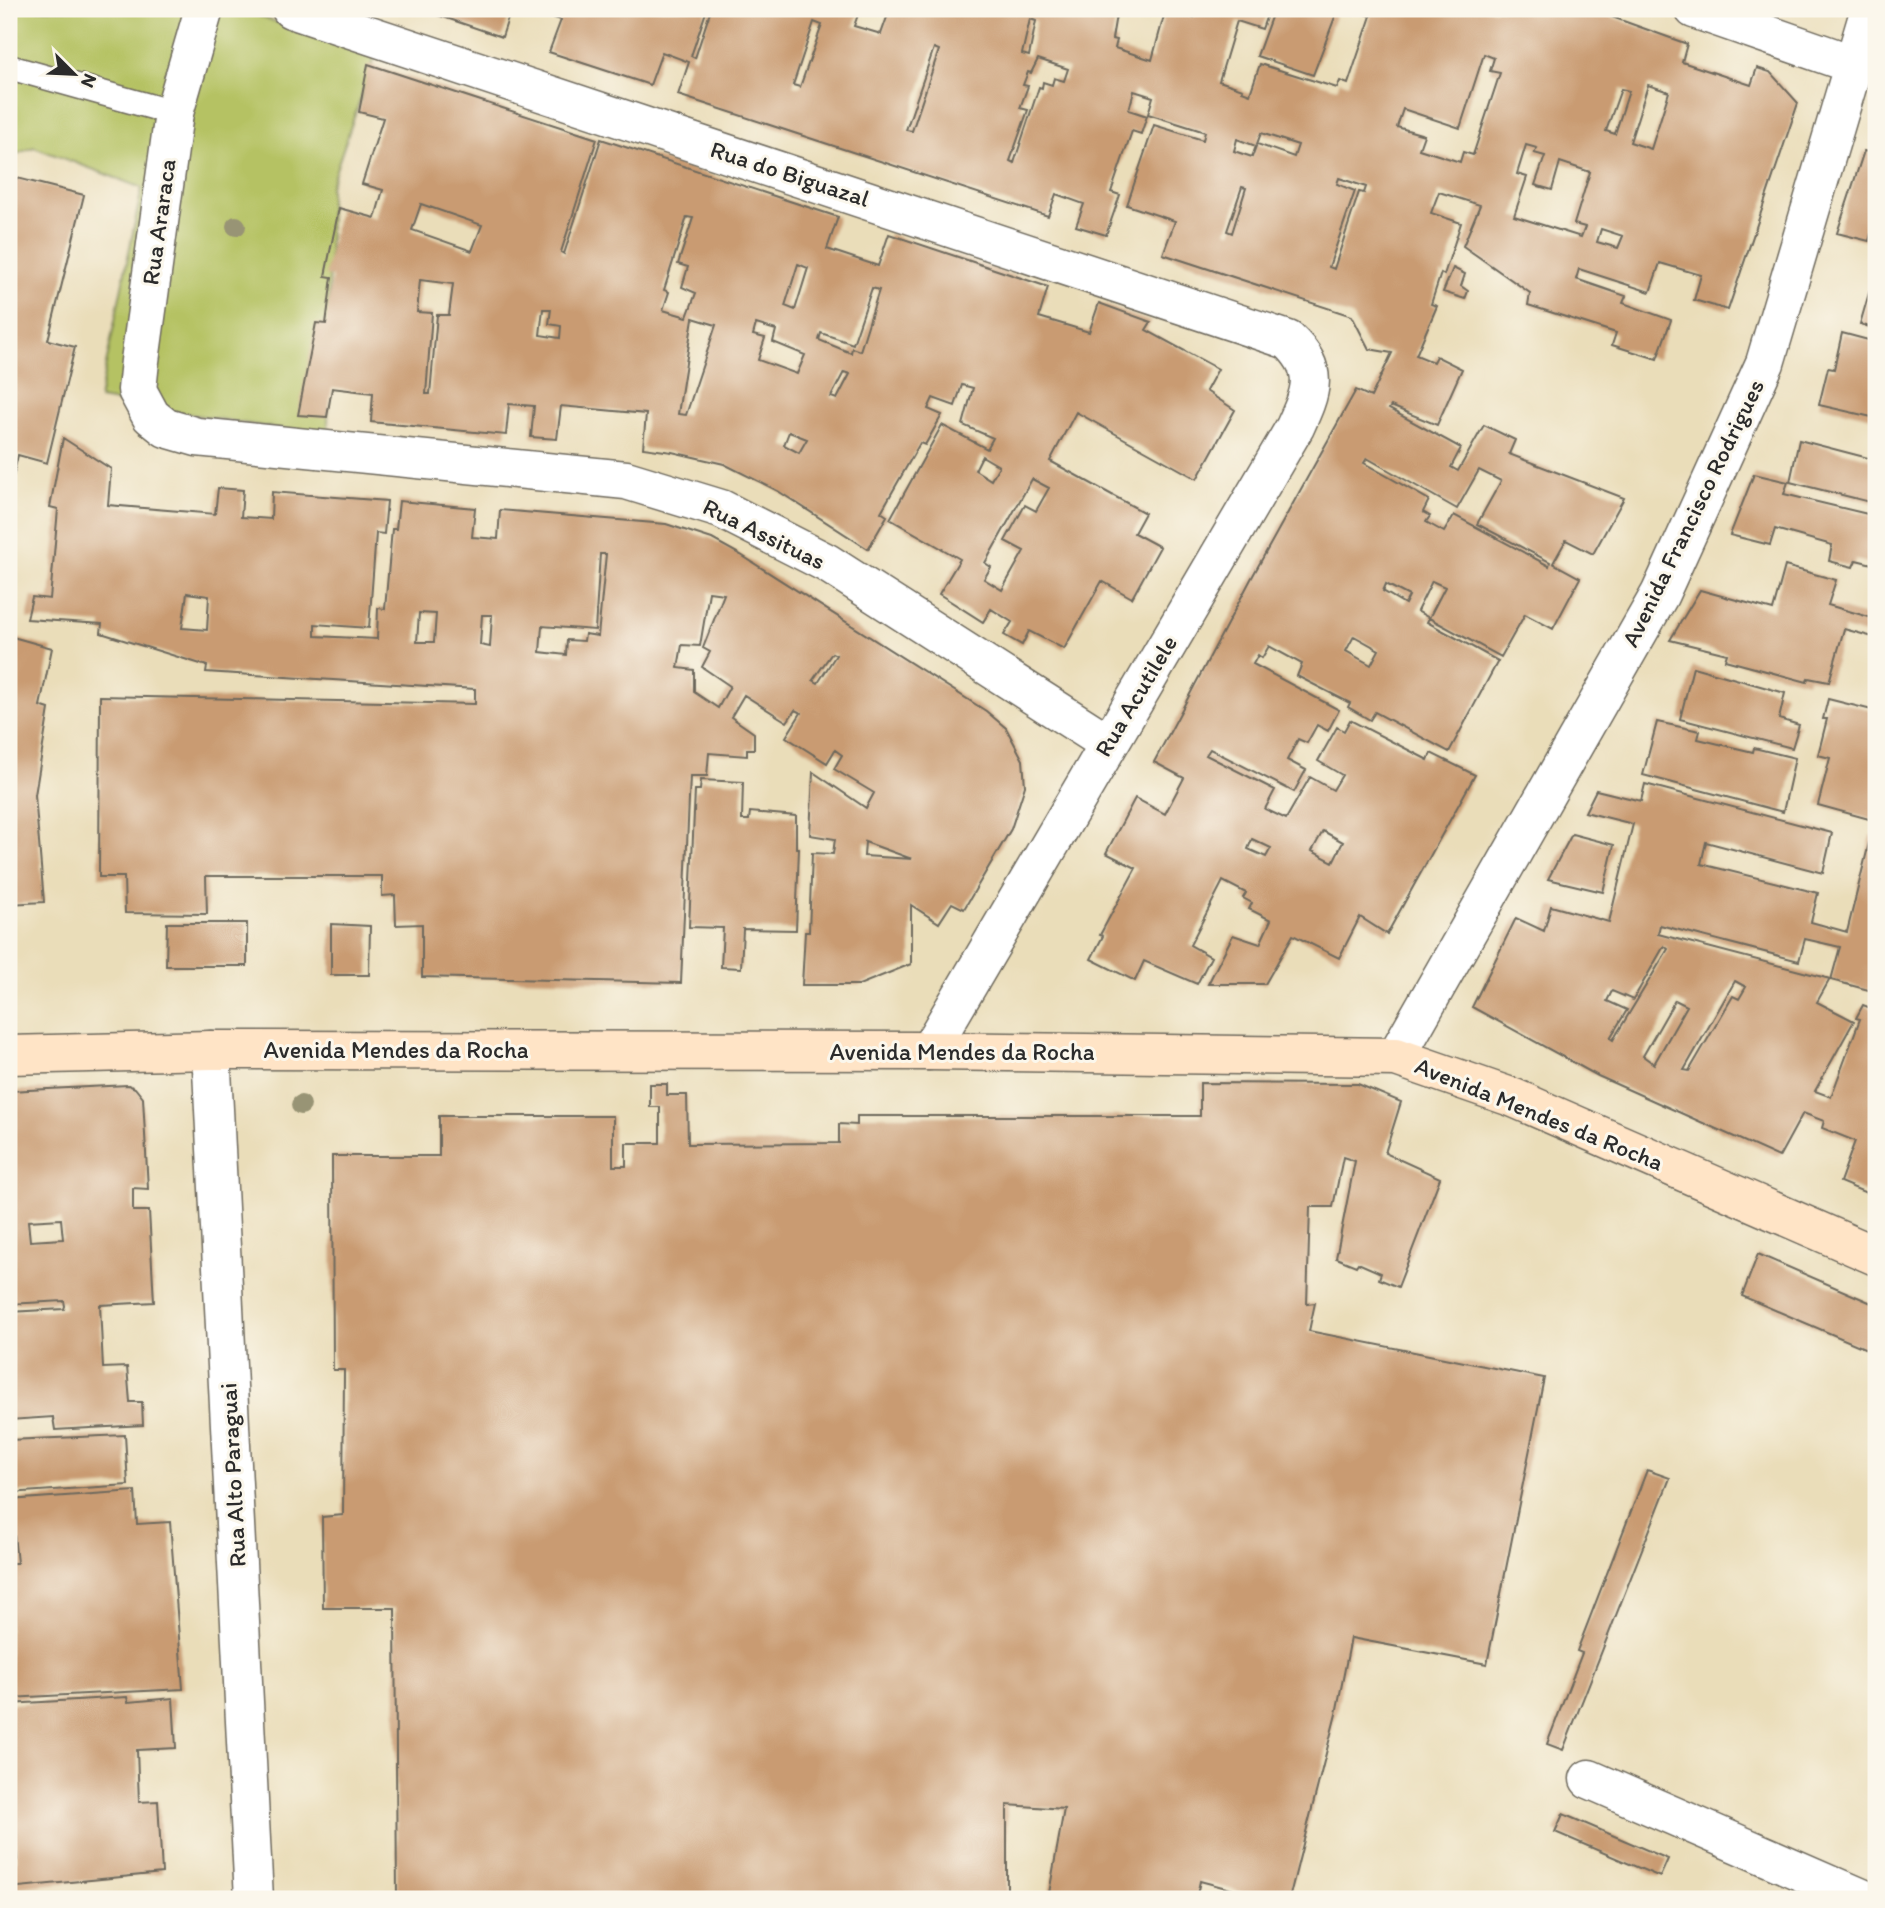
<svg xmlns="http://www.w3.org/2000/svg" width="1885" height="1908" font-family="Itim,sans-serif">
  <rect width="100%" height="100%" fill="#fbf7ec"/>
  <filter id="ink" filterUnits="userSpaceOnUse"><feTurbulence type="fractalNoise" baseFrequency=".0143" numOctaves="2"/><feDisplacementMap in="SourceGraphic" scale="14" xChannelSelector="R" yChannelSelector="G"/><feConvolveMatrix kernelMatrix="1 2 1 2 8 2 1 2 1" color-interpolation-filters="sRGB"/></filter>
  <filter id="wash" filterUnits="userSpaceOnUse"><feTurbulence type="fractalNoise" baseFrequency=".00686" numOctaves="4" result="noise"/><feDisplacementMap in="SourceGraphic" scale="28" xChannelSelector="R" yChannelSelector="G"/><feGaussianBlur stdDeviation="1.57" result="paint"/><feColorMatrix in="noise" values="0 0 0 0 0 0 0 0 0 0 0 0 0 0 0 0 0 1.4 0 .05"/><feComposite in="paint" operator="in"/></filter>
  <g filter="url(#wash)">
    <rect width="100%" height="100%" fill="#eaddb9"/>
    <path fill="#b5c264" stroke="#707648" stroke-width="2" d="M9 9H239L375 56 330 187 328 437 99 399 142 188 34 147 9 157Z"/>
    <g id="blocks">
      <path fill="#c99b72" fill-rule="evenodd" d="M420 9H511L502 37Z
        M526 9H707L691 56 695 58 711 9H860L854 26 881 34 890 9H1117L1112 39 1117 40 1115 48 1152 60 1165 12 1158 9H1192L1190 16 1194 17 1196 9H1269L1262 29 1237 21 1219 81 1243 89 1242 91 1250 94 1260 64 1337 88 1340 81 1348 84 1371 16 1362 13 1363 9H1590L1687 44 1682 62 1751 85 1757 68 1770 72 1798 103 1728 310 1694 300 1701 275 1660 263 1650 292 1579 269 1576 279 1626 296 1623 303 1671 320 1657 359 1612 345 1616 333 1528 305 1530 293 1463 246 1480 205 1439 192 1431 213 1461 223 1444 275 1441 273 1431 304 1437 306 1416 355 1433 362 1436 356 1462 369 1437 425 1391 406 1389 409 1461 448 1451 467 1458 471 1484 425 1515 440 1509 454 1624 498 1593 554 1566 540 1553 563 1580 578 1553 629 1525 614 1501 657 1429 618 1445 587 1432 581 1417 611 1429 618 1427 622 1498 661 1449 752 1375 712 1370 720 1348 707 1350 703 1297 676 1302 664 1269 646 1262 658 1258 655 1253 664 1339 710 1328 731 1317 725 1307 743 1298 739 1287 760 1306 770 1294 792 1210 749 1206 755 1275 790 1265 809 1286 819 1310 777 1333 790 1342 775 1318 761 1337 727 1344 731 1350 720 1428 760 1431 753 1475 775 1387 934 1360 917 1339 958 1293 935 1265 984H1208L1233 935 1260 944 1271 920 1249 909 1252 903 1243 898 1246 893 1223 881 1190 945 1211 957 1197 984 1144 961 1135 981 1091 959 1103 936 1100 935 1136 868 1106 853 1135 798 1165 814 1184 778 1154 762 1251 579 1356 390 1371 397 1392 353 1369 349 1352 316 1163 254 1175 221 1127 205 1154 125 1203 140 1205 132 1148 114 1153 97 1134 91 1129 110 1147 116 1141 134 1132 131 1111 192 1120 195 1106 235 1076 226 1084 204 1056 194 1048 216 678 95 689 62 662 52 650 85 549 52 561 20ZM1030 19 1036 21 1029 56 1022 54ZM814 22 822 25 800 87 793 85ZM934 48 939 50 912 131 906 130ZM1484 54 1494 58 1490 71 1500 73 1473 155 1463 152 1460 162 1419 149 1424 135 1397 127 1403 109 1460 128ZM1038 59 1068 69 1064 81 1054 78 1052 85 1043 82 1042 88 1039 87 1014 163 1010 161 1028 110 1020 108 1028 86 1023 85 1028 72 1031 73ZM1648 85 1669 92 1651 149 1630 142ZM1621 89 1629 91 1615 134 1606 131ZM1261 133 1298 145 1294 157 1257 144ZM1237 139 1256 146 1252 157 1234 151ZM1526 145 1537 148 1534 153 1545 156 1535 185 1552 190 1560 162 1590 172 1574 224 1585 227 1581 237 1514 216 1527 177 1517 174ZM1339 178 1366 187 1364 193 1359 192 1334 269 1329 267 1355 191 1337 184ZM1242 187 1246 188 1232 233 1227 231ZM1601 229 1623 236 1618 248 1597 242ZM1367 458 1457 509 1479 470 1501 481 1477 524 1550 562 1549 566 1454 515 1444 532 1426 522 1430 516 1423 512 1429 500 1364 463ZM1386 584 1409 596 1405 604 1383 591ZM1354 636 1379 650 1371 665 1346 651ZM1323 831 1343 842 1333 862 1312 851ZM1252 839 1271 848 1266 857 1248 849Z
        M1274 9H1338L1313 75 1257 56Z
        M368 64 597 139 561 252 564 254 601 139 838 217 827 249 878 266 889 234 1048 287 1039 317 1089 332 1099 303 1151 322 1146 330 1218 369 1206 391 1235 410 1197 479 1076 412 1050 461 1145 513 1134 533 1160 547 1132 598 1102 581 1064 649 1029 631 1022 645 1004 635 1012 622 991 609 983 622 939 594 960 559 890 519 942 425 987 449 993 438 963 425 973 388 962 385 955 406 933 398 928 409 942 415 925 445 920 443 881 512 887 516 868 549 778 491 724 464 672 452 643 448 646 414 561 406 557 439 531 437 534 406 509 404 506 435 371 422 373 393 332 388 327 417 298 415 316 323 326 324 332 277 325 276 339 208 375 218 383 190 362 184 383 118 359 112ZM421 204 482 225 472 251 412 230ZM687 217 693 218 678 264 688 267 682 287 696 293 687 317 663 310 669 292 664 290ZM798 264 808 268 795 310 785 306ZM420 280 453 284 449 315H437L430 394H426L432 313 417 312ZM872 288 879 290 860 351 852 348 851 353 819 340 821 333 853 344ZM543 309H551L549 324 561 326 560 338 540 335ZM693 318 716 325 686 415 678 414ZM756 324 776 330 773 342 805 355 797 374 758 360 765 338 753 335ZM844 372 850 374 837 399 831 397ZM789 432 807 439 799 453 784 445ZM982 456 999 466 991 480 975 470ZM1032 479 1049 488 1036 511 1025 505 1005 541 1024 551 1002 590 984 579 991 567 985 563Z
        M1864 151 1876 154V235L1871 234 1869 241 1837 233Z
        M9 176 84 195 48 340 75 347 47 463 18 455 10 490Z
        M1453 268 1465 274 1461 286 1468 291 1465 299 1443 292Z
        M1876 269V329L1860 324Z
        M1842 333 1876 342V418L1819 405 1828 368 1834 369Z
        M63 438 111 469 108 505 215 514 218 488 243 490 241 517 271 519 272 492 387 501 384 534 376 533 369 628 315 624V636L377 639 378 608 385 609 392 529H396L399 501 475 508 472 537 498 539 500 510 666 524 712 539 741 555 986 711 1006 728 1023 760 1025 786 1011 829 964 909 952 903 939 923 911 905V964L859 985H802L805 932H809L812 853 833 854 835 839 810 835 813 772 866 808 874 793 834 769 842 755 835 750 827 763 786 737 801 713 795 710 787 722 744 695 731 717 754 733V749H747V756L709 753 707 776H690L681 983 422 977V924L396 925 395 895 382 896V876H206L207 914 125 913 124 877H99L100 696 475 704V689L206 672 207 666 101 633 102 624 27 619 32 597 50 599 58 509 50 507ZM600 554H606L598 636 585 634 584 641 567 640 566 655 540 652 542 626 595 630ZM709 592 724 594 703 648 710 652 702 667 730 686 718 708 694 692V670L678 668 682 645 700 646ZM187 593 209 596 207 630 182 628ZM419 613 436 614 434 642H417ZM482 615H492L490 647 480 645ZM832 653 836 655 818 683 813 680ZM865 842 912 859 864 856Z
        M1799 440 1876 460V493L1874 503 1790 482Z
        M1754 474 1788 482 1784 494 1876 516V565L1856 560 1853 567 1829 561 1832 545 1775 529 1770 545 1730 535Z
        M1785 566 1836 580 1828 605 1876 619 1873 637 1844 629 1829 682 1808 678 1807 682 1725 660 1727 654 1670 640 1700 590 1773 610Z
        M9 636 52 648 40 706 49 709 35 795 44 902 9 904Z
        M1693 667 1785 693 1779 719 1799 725 1792 748 1680 719Z
        M1828 699 1876 711V821L1818 805 1830 758 1818 755 1827 719H1823Z
        M1657 722 1700 731 1698 739 1753 752 1754 748 1795 758 1783 812 1643 775Z
        M701 780 743 782 742 820H749L750 812 796 816V848H799L796 930 743 929 741 968 721 967 723 928 689 927 695 790H700Z
        M1645 784 1832 833 1823 873 1706 842 1701 864 1818 893 1811 922 1847 932 1871 835 1876 837V992L1831 980 1840 947 1805 939 1799 961 1660 925 1658 934 1830 979 1817 1002 1854 1021 1815 1091 1831 1097 1860 1019 1856 1018 1863 1005 1876 1010V1197L1840 1182 1855 1141 1822 1128 1824 1121 1803 1113 1779 1157 1598 1076 1472 1007 1516 918 1544 931 1551 906 1609 922 1633 824 1585 812 1596 790 1641 801ZM1664 946 1668 949 1613 1040 1610 1038 1627 1010 1607 1001 1612 991 1633 1000ZM1735 981 1746 987 1739 999 1733 996 1689 1071 1684 1070ZM1675 1000 1687 1006 1654 1064 1643 1056Z
        M1572 834 1614 845 1603 892 1548 879Z
        M167 923H247V966H166Z
        M331 924 370 926 369 975H331Z
        M1200 1083 1358 1084 1401 1102 1385 1153 1440 1178 1398 1287 1379 1279 1381 1273 1358 1263 1356 1266 1336 1258 1355 1161 1343 1157 1333 1207H1310L1307 1304 1315 1303 1309 1331 1544 1378 1487 1664 1351 1638 1336 1714 1289 1899H1268L1200 1881 1196 1899H1048L1064 1809 1007 1805V1897L397 1899 395 1608H323L322 1517 343 1515 344 1370H333L332 1156H439V1116H613V1166H626V1143H660V1107H650V1084H667V1095H687L688 1144 839 1143V1124L857 1125V1116H1200Z
        M128 1085 135 1088 143 1098 148 1189 133 1188V1211H149L154 1302 100 1305 103 1368 127 1367 130 1402H142L143 1425 55 1430 53 1417 9 1420V1312L64 1309 65 1306 64 1301 9 1304V1091ZM61 1219 63 1239 30 1241 28 1221Z
        M1758 1254 1876 1305V1353L1742 1296Z
        M125 1435 128 1485 9 1493V1440Z
        M1647 1470 1670 1478 1563 1750 1547 1744 1582 1653 1577 1651Z
        M135 1491 137 1524 170 1522 183 1689 9 1698V1563H17L14 1534H9V1500Z
        M127 1697 128 1702 173 1698 176 1748 137 1750 139 1802 158 1801 162 1873 9 1888V1861L17 1860 13 1812H9V1704Z
        M1563 1814 1668 1859 1660 1877 1555 1832Z"/>
    </g>
  </g>
  <g filter="url(#ink)">
    <use href="#blocks" fill-opacity="0" stroke="#6e695d" stroke-width="2"/>
    <g fill="none" stroke-linecap="round" stroke-linejoin="round">
      <g stroke="#6e695d" stroke-width="27">
        <path id="lane" d="M9 67 174 113"/>
      </g>
      <g stroke="#6e695d" stroke-width="41">
        <path id="street" d="M204 9 174 113 140 361 137 390 151 416 166 428 197 437 626 480 721 509 827 563 1108 743
          M291 9 1288 340C1321 370 1311 392 1295 427L929 1051
          M1694 9 1852 64
          M211 1050 254 1899
          M1396 1057 1660 594 1765 363 1870 9
          M1589 1779 1864 1899"/>
      </g>
      <g stroke="#6e695d" stroke-width="41">
        <path id="secondary" d="M9 1055 211 1050 929 1051 1396 1057 1514 1098 1876 1256"/>
      </g>
      <use href="#lane" stroke="#fff" stroke-width="24"/>
      <use href="#street" stroke="#fff" stroke-width="38"/>
      <use href="#secondary" stroke="#ffe4c6" stroke-width="38"/>
    </g>
    <g fill="#989474">
      <circle cx="236" cy="226" r="10"/>
      <circle cx="301" cy="1105" r="10"/>
    </g>
  </g>
  <g text-anchor="middle" stroke-width="6" stroke-linejoin="round" paint-order="stroke">
    <g font-size="24" fill="#2b2b2b" stroke="#fbf7ec">
      <text transform="translate(790 174) rotate(18)" y="8">Rua do Biguazal</text>
      <text transform="translate(159 222) rotate(-82)" y="8">Rua Araraca</text>
      <text transform="translate(1693 513) rotate(-64)" y="8">Avenida Francisco Rodrigues</text>
      <text transform="translate(764 534) rotate(26)" y="8">Rua Assituas</text>
      <text transform="translate(1136 696) rotate(-59)" y="8">Rua Acutilele</text>
      <text x="396" y="1058">Avenida Mendes da Rocha</text>
      <text x="962" y="1060">Avenida Mendes da Rocha</text>
      <text transform="translate(1539 1114) rotate(22)" y="8">Avenida Mendes da Rocha</text>
      <text transform="translate(233 1475) rotate(-93)" y="8">Rua Alto Paraguai</text>
    </g>
  </g>
  <rect width="1885" height="1908" fill="none" stroke="#fbf7ec" stroke-width="35"/>
  <g transform="translate(74 74) rotate(114)" stroke="#fbf7ec" stroke-width="5" paint-order="stroke">
  <path d="M0-5L12 26L0 18L-12 26Z" fill="#2b2b2b"/>
  <text y="-10" font-size="19" font-weight="bold" text-anchor="middle" fill="#2b2b2b">N</text>
  </g>
</svg>
